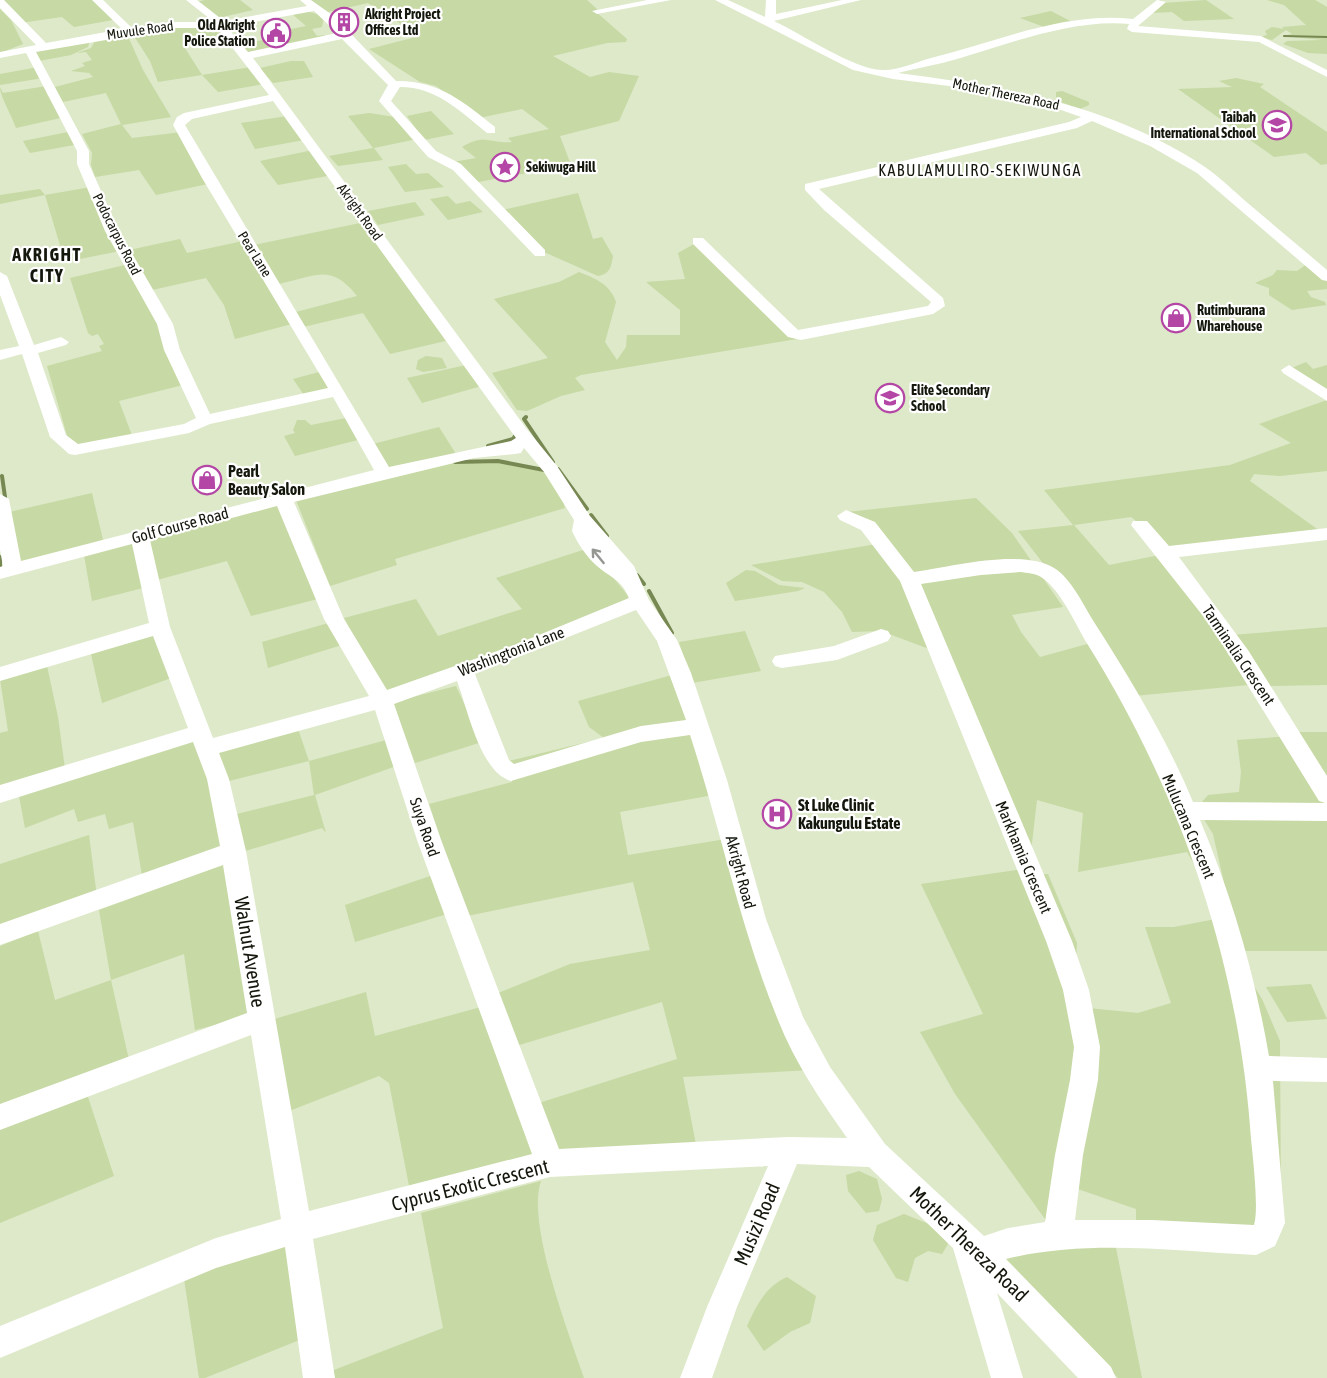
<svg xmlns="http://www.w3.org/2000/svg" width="1327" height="1378" font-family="'Asap Condensed',sans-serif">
  <rect width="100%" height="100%" fill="#dde9c8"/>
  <path fill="#c7d9a4" d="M2 0H94L113 20 74 27 62 17 20 23Z
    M205 0H240L253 10 218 18 196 2Z
    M310 0H587L597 9 595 11 627 39 626 42 607 43 553 56 590 77 609 72 639 76 619 121 560 136 571 165 478 182 453 162 476 158 462 147C485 133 490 144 512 142L508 138 549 129 522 109 479 118 436 86 420 82 369 49 420 36 368 3 328 12Z
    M1206 0 1234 19 1184 21 1172 12 1150 13 1163 3Z
    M1267 0H1315L1327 7V54L1308 53 1283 44 1287 41 1323 40 1291 37 1287 35 1292 34 1286 30 1272 40 1260 37 1267 35 1265 31 1272 27 1284 29 1282 27 1306 25 1284 5Z
    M0 9 11 20 23 44 0 53Z
    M306 11 324 16 322 27 312 29 317 36 325 35 323 37 249 54 238 45 286 35 282 31 306 26 291 13Z
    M1051 11 1074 23 1047 28 1020 18Z
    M218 27 228 41 208 38 183 45 202 75 251 67 264 84 218 92 202 75 158 82 150 61 132 33 171 28Z
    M127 34 143 70 171 117 122 125 132 138 182 132 208 184 156 195 139 170 95 177 91 165 92 153 82 134 121 124 106 93 63 102 55 87 93 77 89 73 71 71 85 66 82 63 92 60 86 52 77 53 91 48 96 39Z
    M90 40 88 47 71 55 39 61 31 48Z
    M291 61H304L313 77 273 83 260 68Z
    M33 68H36L43 78 0 85V74Z
    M1236 78 1264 84 1260 87 1327 132V164L1321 165 1306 153 1274 157 1178 89 1232 87 1219 81Z
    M47 86 51 94 46 95 52 96 65 117 16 128C12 116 0 96 0 87L3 93Z
    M1062 91 1089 102V105L1080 109 1061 102 1056 97V92Z
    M431 111 454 134 424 140 407 116Z
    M369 113 401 118 417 139 374 148 383 160 338 166 329 156 373 148 348 116Z
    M288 116 304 140 255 149 241 123Z
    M73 131 80 144 30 153 23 141Z
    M313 150 333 175 278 185 260 161Z
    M406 164 416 174 428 173 444 187 405 192 388 167Z
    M91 187 120 251 65 262 45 195 0 204V195L40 189 45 195Z
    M578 193 593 239 602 237 613 256C611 267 610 274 598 276L544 252 502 210Z
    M448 196 456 204 470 201 483 212 448 220 430 199Z
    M415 202 425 215 378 225 368 211Z
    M365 222 454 339 390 354 363 313 303 327 296 312 357 296C331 263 316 276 279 284L254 245Z
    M180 239 187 253 243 241 292 324 235 339 224 305 206 278 152 290 129 250Z
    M694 244 797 339 581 375 575 378 585 390 561 396 527 411 517 410 492 373 548 358 494 299 559 282 579 272C596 279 610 284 616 302L605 342 617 360 626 347 627 335H680V310L646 282 685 279 678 253Z
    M129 264 187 384 119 401 133 438 70 446 47 366 102 351 99 346 104 344 98 334 92 336 88 333 70 278Z
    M1307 264 1327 277V289L1307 291 1311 297 1325 302 1326 305 1292 310 1269 295V288L1255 283 1273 275 1277 270 1297 271Z
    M426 356 442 358 447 368 423 372 416 369 418 360Z
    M1306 362 1313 369 1327 365V394L1287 370Z
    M471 364 485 385 422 403 407 378Z
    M319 372 332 391 306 398 293 379Z
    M1327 400V471L1280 476 1254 474 1250 481 1320 531 1173 550 1131 517 1074 525 1109 565 1165 554 1259 684 1134 696 1053 576 1018 531 1073 525 1044 490 1230 465 1291 443 1259 424Z
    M346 418 358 440 295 456 284 436 295 433 293 430 297 420H305L311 425Z
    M439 427 456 454 388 468 373 444Z
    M507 461 543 469 562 496 565 508 395 559 397 565 330 586 296 500 459 462Z
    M92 493 103 540 21 565 5 513Z
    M976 498 1012 533 1063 607 1012 615 1021 632 1040 657 1091 643 1143 734 1199 873 1187 852 1078 872 1083 813 1037 800 1030 860 917 574 847 512Z
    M276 505 283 507 322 598 251 616 227 561 157 580 148 547 152 539Z
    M134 541 147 587 92 601 84 555Z
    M877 544 894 560 932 650 881 631 852 632 842 612 824 592 802 582 782 581 751 565Z
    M589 548 629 597 625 603 383 696 344 618 416 599 438 636 522 609 496 578Z
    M746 570 755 571 779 585 805 588 798 591 735 601 726 583Z
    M332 622 345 644 268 668 262 642Z
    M1327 627V685L1270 686 1232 635Z
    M745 631 761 671 692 683 679 642Z
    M157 633 174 677 102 703 91 654Z
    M47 666 58 717 65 769 0 791V733L8 731 0 679Z
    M672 675 713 795 620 812 628 855 726 839 810 1070 683 1077 697 1150 573 1157 557 1148 539 1103 677 1059 662 1002 516 1046 498 993 570 964 650 950 633 882 467 916 429 804 512 782 505 762 604 738 589 727 578 701Z
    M456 686 482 742 415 763 393 702Z
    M298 729 309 761 390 739 399 765 315 795 326 833 322 828 242 852 233 815 314 795 309 761 225 782 214 754Z
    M1297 732H1327V781Z
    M1291 736 1327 793V951H1244L1237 940 1213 834 1197 808 1208 795 1239 792 1241 772 1237 740Z
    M194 740 200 748 229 851 143 881 133 822 109 829 105 814 78 822 74 809 25 828 18 791Z
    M89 835 97 897 0 932V864Z
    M228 863 252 1016 195 1030 184 954 111 980 129 1060 0 1110V946L38 931 55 1000 111 980 99 910Z
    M1024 869 1078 1033 1050 1226 955 1094 920 1032 983 1014 921 884Z
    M436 874 447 914 355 942 345 905Z
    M1036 874H1048L1077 943 1076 961Z
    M1221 918 1228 944 1262 999 1280 1041 1281 1210 1272 1231H1136V1209L1069 1186 1088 1008 1138 1013 1171 1003 1145 927H1174Z
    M1311 984 1327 1019 1287 1022 1266 987Z
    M366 992 375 1036 481 1007 534 1152 532 1164 410 1191 389 1083 379 1076 284 1113 271 1020Z
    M86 1091 114 1176 0 1223V1123Z
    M859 1171 877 1179 882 1199 879 1211 866 1213 848 1191 846 1175Z
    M541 1181C526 1223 569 1334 584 1378H327L326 1373 443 1328 421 1213Z
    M904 1214 934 1226 948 1244 942 1254 928 1251 915 1258 908 1282 896 1278 873 1240 877 1225Z
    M291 1240 307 1337 205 1378H199L183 1272Z
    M1115 1243 1142 1378H1118L1003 1261 1007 1248Z
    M787 1277 816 1296 810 1323 790 1332 764 1351 747 1326C757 1305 765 1287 787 1277Z"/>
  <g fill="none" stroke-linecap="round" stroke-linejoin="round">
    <path stroke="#778853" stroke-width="2" d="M1284 36 1327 37
      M1039 98 1060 103"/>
    <path stroke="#778853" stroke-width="4" d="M526 417 524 419 553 462
      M488 446 513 439 517 433
      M455 462 498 461 544 470
      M558 469 587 509
      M2 476 5 497
      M591 515 607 536
      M0 557V569
      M637 575 644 584
      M649 591 672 633"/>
    <path fill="#fff" fill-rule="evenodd" d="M0 0H4L46 43 122 29 92 0H103L132 28 176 22H214L186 0H197L224 21 307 6 300 0H311L335 17 396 81C438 80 464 102 495 127V133H487C460 111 436 87 400 87L391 101 436 151 461 164 545 250V256H535L453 170 428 157 379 101 388 85 342 39 253 58 526 428 557 466 590 516 634 566 649 600 677 640 691 673 727 780 766 919 803 1017 830 1067 885 1144 984 1236 1008 1228 1045 1222 1055 1155 1070 1080 1074 1047 1063 990 1046 941 900 581 861 530 840 520 837 516 846 510 875 522 914 572C951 567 1020 548 1054 568 1071 578 1084 606 1094 622 1131 680 1167 739 1193 802L1325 803 1319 801 1211 626 1131 525 1133 521H1147L1169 546 1327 528V540L1179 557 1248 650 1327 776V821L1200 820C1232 896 1255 975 1269 1056L1327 1058V1082L1273 1081 1285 1223 1275 1246 1256 1255C1174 1251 1087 1239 1006 1259L1111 1367 1116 1378H1078L997 1293 1023 1378H991L953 1248 869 1167 797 1164 737 1307 712 1378H680L707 1307 768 1166 550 1177 313 1239 335 1378H303L285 1247 216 1268 0 1358V1326L216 1238 281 1219 251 1035 0 1130V1104L247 1013 223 865 0 945V924L220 846 207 779 193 742 0 803V785L188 728 153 636 0 681V667L149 623 132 544 0 579V567L3 566 0 550V494L9 499 21 561 374 470 333 397 210 424 189 433 75 455 69 454 50 437 22 354 0 360V350L19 346 0 295V272L7 276 34 345 61 337 69 342 66 345 38 353 66 435 78 444 184 424 196 418 164 350 157 324 105 231 77 164V151L26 53 0 58V52L36 45 0 8ZM314 11 337 33 248 52 227 27ZM176 28H217L269 95 184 113 177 117 173 125 202 178 328 388 210 414 180 350 173 324 119 231 89 164V151L36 52ZM273 101 516 438 511 441 389 467 185 125 192 119ZM524 448 544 472 574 520 572 531C578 544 586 556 597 566 612 579 621 579 629 598L517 644 387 690 344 619 294 502 474 458 515 454 521 453ZM277 506 324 619 369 696 213 738 170 627 150 540ZM1020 572C1027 573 1035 573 1041 577 1062 591 1075 624 1088 645 1181 794 1239 962 1251 1139 1253 1159 1259 1209 1254 1225L1152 1220H1075L1083 1155 1098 1080 1100 1047 1089 990 1072 941 921 584 981 575ZM636 610 657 641 686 720 641 726 514 764 509 760 475 674ZM457 681C468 710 480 772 511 781L641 742 690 735C721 830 740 928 778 1020 795 1063 821 1101 847 1138L788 1137 559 1149 441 840 394 704ZM375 710 417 840 532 1154 309 1211 246 851 229 779 219 753Z
      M647 0H671L597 14 592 11Z
      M715 0H728L765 17 766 0H776V14L842 0H861L774 21C802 34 853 69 882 70 896 71 917 62 931 58 996 42 1065 11 1133 19L1157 0 1166 2 1138 26 1261 36 1327 70V77L1259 42 1132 32 1127 29 1129 24C1078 19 1019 40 970 55 947 63 922 67 898 73 1006 87 1112 105 1205 167 1218 176 1231 188 1243 199 1271 223 1299 246 1327 270V281L1322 280 1197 173 1150 146 1092 121 1077 128 819 189 943 298 945 306 933 314 801 340 788 337 693 244V238H703L798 330 928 306 931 302 824 210 805 190V184L1069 122 1081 117 1038 102 981 90 893 79 853 70Z
      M1289 365 1327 389V401L1283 373 1281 370Z
      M881 629 888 631 891 636 888 641 837 660 782 668 775 666 772 661 775 656 834 646Z"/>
  </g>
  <defs><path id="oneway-shaft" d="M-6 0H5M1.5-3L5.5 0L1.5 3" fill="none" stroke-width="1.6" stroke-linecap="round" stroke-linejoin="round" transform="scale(1.5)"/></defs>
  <use stroke="#959792" href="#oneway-shaft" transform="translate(598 556) rotate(-129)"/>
  <defs>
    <g id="building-ring" transform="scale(1.5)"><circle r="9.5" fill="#fff" stroke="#b446a5" stroke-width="1.5"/><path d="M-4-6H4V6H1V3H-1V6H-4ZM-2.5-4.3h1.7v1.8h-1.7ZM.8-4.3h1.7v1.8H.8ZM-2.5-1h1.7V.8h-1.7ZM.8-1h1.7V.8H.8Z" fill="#b446a5"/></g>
    <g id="civic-ring" transform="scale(1.5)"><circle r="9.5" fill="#fff" stroke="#b446a5" stroke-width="1.5"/><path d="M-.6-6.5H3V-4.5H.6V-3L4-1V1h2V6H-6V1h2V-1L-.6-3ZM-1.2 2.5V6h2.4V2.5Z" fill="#b446a5"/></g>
    <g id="school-ring" transform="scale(1.5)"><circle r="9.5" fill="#fff" stroke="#b446a5" stroke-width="1.5"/><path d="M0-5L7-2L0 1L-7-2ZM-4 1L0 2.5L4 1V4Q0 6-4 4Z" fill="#b446a5"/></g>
    <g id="sight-ring" transform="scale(1.5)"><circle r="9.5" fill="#fff" stroke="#b446a5" stroke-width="1.5"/><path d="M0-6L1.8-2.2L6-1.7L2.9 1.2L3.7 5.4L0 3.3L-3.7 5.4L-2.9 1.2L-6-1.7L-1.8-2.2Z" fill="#b446a5"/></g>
    <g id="shop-ring" transform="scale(1.5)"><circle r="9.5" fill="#fff" stroke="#b446a5" stroke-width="1.5"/><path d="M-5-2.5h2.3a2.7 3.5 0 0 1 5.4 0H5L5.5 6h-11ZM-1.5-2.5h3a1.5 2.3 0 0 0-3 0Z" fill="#b446a5"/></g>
    <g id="hospital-ring" transform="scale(1.5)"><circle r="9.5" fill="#fff" stroke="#b446a5" stroke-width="1.5"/><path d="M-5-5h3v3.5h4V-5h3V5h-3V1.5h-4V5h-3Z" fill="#b446a5"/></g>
  </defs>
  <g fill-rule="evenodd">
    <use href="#building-ring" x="344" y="22"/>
    <use href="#civic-ring" x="276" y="33"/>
    <use href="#school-ring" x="1277" y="125"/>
    <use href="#sight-ring" x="505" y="167"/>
    <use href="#shop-ring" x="1176" y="318"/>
    <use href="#school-ring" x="890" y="398"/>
    <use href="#shop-ring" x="207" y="480"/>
    <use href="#hospital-ring" x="777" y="814"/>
  </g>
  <g text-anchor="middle" stroke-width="4.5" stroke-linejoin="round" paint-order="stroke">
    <g font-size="14" font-weight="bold" fill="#13170c" stroke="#fff" text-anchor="start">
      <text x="365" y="19">Akright Project<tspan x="365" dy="16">Offices Ltd</tspan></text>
      <text x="255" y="30" text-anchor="end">Old Akright<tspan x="255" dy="16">Police Station</tspan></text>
      <text x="1256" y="122" text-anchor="end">Taibah<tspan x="1256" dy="16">International School</tspan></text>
      <text x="526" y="172">Sekiwuga Hill</text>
      <text x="1197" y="315">Rutimburana<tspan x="1197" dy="16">Wharehouse</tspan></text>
      <text x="911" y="395">Elite Secondary<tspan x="911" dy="16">School</tspan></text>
    </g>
    <g font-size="14" fill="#13170c" stroke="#fff">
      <text transform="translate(140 30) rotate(-8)" y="5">Muvule Road</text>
      <text transform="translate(1006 94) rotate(12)" y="5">Mother Thereza Road</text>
      <text transform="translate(360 212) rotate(54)" y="5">Akright Road</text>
      <text transform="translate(117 234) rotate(63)" y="5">Podocarpus Road</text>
      <text transform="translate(255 254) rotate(58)" y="5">Pear Lane</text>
    </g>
    <g font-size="16" letter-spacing="1.5" fill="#13170c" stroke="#fff">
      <text x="980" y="176">KABULAMULIRO-SEKIWUNGA</text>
    </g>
    <g font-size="16" font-weight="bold" fill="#13170c" stroke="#fff" text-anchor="start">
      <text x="228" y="477">Pearl<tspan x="228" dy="18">Beauty Salon</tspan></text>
      <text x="798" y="811">St Luke Clinic<tspan x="798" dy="18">Kakungulu Estate</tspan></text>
    </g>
    <g font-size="16" fill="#13170c" stroke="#fff">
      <text transform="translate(180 525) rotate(-15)" y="6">Golf Course Road</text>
      <text transform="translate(511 651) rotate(-21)" y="6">Washingtonia Lane</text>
      <text transform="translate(1239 655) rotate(56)" y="6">Tarminalia Crescent</text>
      <text transform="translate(1189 826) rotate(67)" y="6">Mulucana Crescent</text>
      <text transform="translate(425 827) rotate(71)" y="6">Suya Road</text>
      <text transform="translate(1024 857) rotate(67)" y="6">Markhamia Crescent</text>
      <text transform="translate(741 872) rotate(75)" y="6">Akright Road</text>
    </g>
    <g font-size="18" font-weight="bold" letter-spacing="1.5" fill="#13170c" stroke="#fff">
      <text x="47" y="261">AKRIGHT<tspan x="47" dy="21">CITY</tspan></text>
    </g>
    <g font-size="20" fill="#13170c" stroke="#fff">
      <text transform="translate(250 952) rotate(81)" y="7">Walnut Avenue</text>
      <text transform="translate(470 1185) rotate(-14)" y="7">Cyprus Exotic Crescent</text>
      <text transform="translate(757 1224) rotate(-67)" y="7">Musizi Road</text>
      <text transform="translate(969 1244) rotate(44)" y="7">Mother Thereza Road</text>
    </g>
  </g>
</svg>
